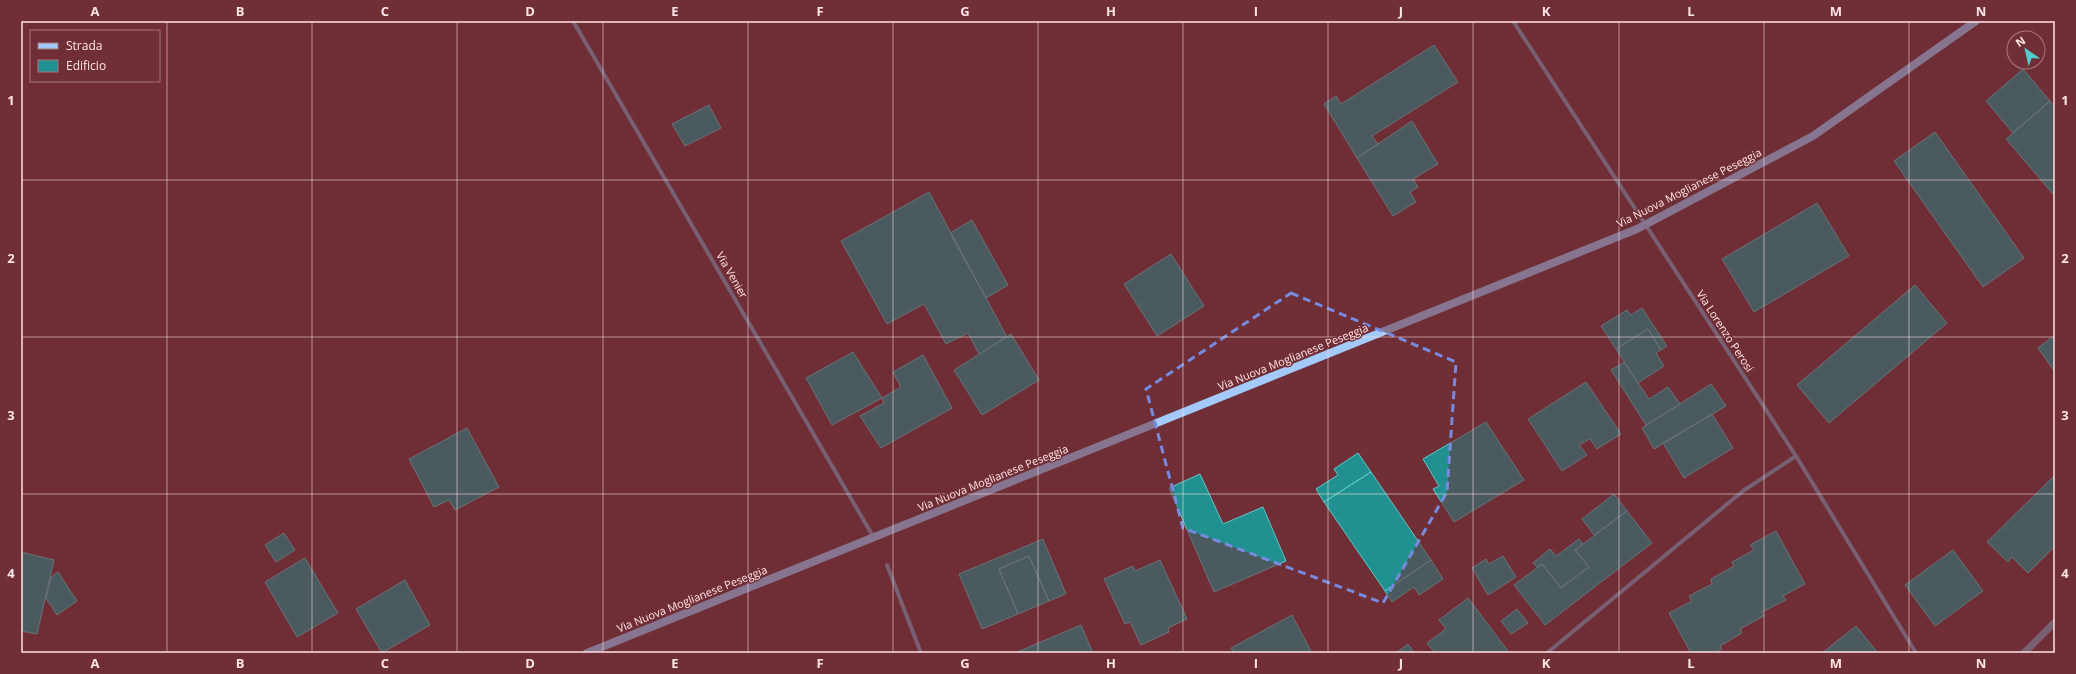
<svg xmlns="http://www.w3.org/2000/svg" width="2076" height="674" font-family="'Open Sans',sans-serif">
  <rect width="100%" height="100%" fill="#702e36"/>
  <path fill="#209090" stroke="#62c7c7" d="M1434 45 1458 82 1372 136 1378 144 1357 158 1324 104 1336 96 1341 104Z
    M2023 69 2050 101 2013 133 1986 101Z
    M2050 101 2055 107V192L2053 194 2006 139Z
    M709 105 721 128 685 146 672 124Z
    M1412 121 1438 164 1413 179 1418 187 1410 192 1416 202 1393 216 1357 158Z
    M1935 132 2024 258 1983 287 1894 161Z
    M929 192 1007 337 979 354 968 333 946 344 924 304 887 324 841 241Z
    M1817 203 1849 256 1754 312 1722 259Z
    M972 220 1008 285 986 298 950 233Z
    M1171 254 1204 306 1157 336 1124 284Z
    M1915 285 1947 323 1829 423 1797 385Z
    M1642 308 1667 346 1661 350 1648 329 1616 349 1601 326 1627 310 1631 315Z
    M1648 329 1661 350 1656 353 1664 366 1638 383 1616 349Z
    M1011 334 1039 380 982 415 954 370Z
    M2055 335V372L2038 348Z
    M853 352 882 398 832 425 806 378Z
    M923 355 952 408 881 448 860 416 884 403 882 398 901 387 893 372Z
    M1624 362 1649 399 1668 387 1680 404 1646 425 1611 370Z
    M1586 382 1621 434 1597 449 1590 439 1579 445 1587 455 1562 471 1528 419Z
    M1711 384 1726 406 1654 449 1642 428Z
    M1712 414 1733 448 1684 478 1663 443Z
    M1486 422 1524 480 1454 522 1433 489 1439 486 1423 459Z
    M467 428 499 487 455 510 449 500 434 507 409 459Z
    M1358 453 1371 472 1324 502 1316 489 1338 475 1334 469Z
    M1371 472 1431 560 1385 591 1324 502Z
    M1200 474 1223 524 1263 507 1286 561 1214 592 1169 488Z
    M2053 477 2055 479V546L2028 573 2012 557 2008 562 1987 542Z
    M1614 494 1627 511 1594 535 1582 519Z
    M1627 511 1652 543 1545 625 1514 585 1542 564 1561 588 1589 567 1575 550Z
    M1776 531 1805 584 1783 596 1786 600 1762 612 1764 616 1740 629 1742 633 1720 646 1722 649 1715 653H1691L1669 613 1692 601 1689 596 1712 584 1711 579 1734 566 1732 562 1754 550 1750 545Z
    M284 533 295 550 276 562 265 545Z
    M1043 539 1066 594 1049 601 1029 556 999 569 1018 614 982 629 959 574Z
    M1579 539 1583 544 1575 550 1589 567 1561 588 1542 564 1537 567 1533 563 1550 549 1556 556Z
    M1953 550 1983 591 1935 626 1905 585Z
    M21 552 54 560 37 634 21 631Z
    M1029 556 1049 601 1018 614 999 569Z
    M1503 556 1516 577 1488 595 1472 568 1486 559 1489 564Z
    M305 558 338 613 297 637 265 582Z
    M1160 560 1187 619 1168 628 1169 632 1141 645 1130 622 1125 624 1104 579 1133 566 1135 571Z
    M1431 560 1443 579 1419 595 1414 587 1392 602 1385 591Z
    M58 572 77 601 57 615 46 598 51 577Z
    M405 580 430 625 382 653 356 609Z
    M1468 598 1508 651 1505 653H1435L1427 643 1446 629 1439 620Z
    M1517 609 1528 623 1511 634 1501 621Z
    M1292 615 1312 653H1234L1231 648Z
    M1081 625 1093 653H1015Z
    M1856 626 1878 653H1822Z
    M1408 644 1414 653H1396Z"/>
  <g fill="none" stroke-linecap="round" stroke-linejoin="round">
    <path stroke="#839bba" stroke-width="4" d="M573 21 874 538
      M1513 21 1796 456 1916 653
      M887 565 921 653
      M1547 653 1743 491 1796 456"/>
    <path stroke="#839bba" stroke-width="7" d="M2024 653 2055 622"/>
    <path stroke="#a4cafb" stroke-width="8" d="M587 653 1637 229 1813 136 1976 21"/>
  </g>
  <path d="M0 0H2076V674H0ZM1291 293 1456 362 1447 492 1383 603 1183 528 1146 389Z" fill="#702e36" fill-opacity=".55" fill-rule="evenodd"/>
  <path fill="none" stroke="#778ade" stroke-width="3" stroke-dasharray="8 5" stroke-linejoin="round" d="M1291 293 1456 362 1447 492 1383 603 1183 528 1146 389Z"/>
  <path fill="none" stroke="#ffe5e6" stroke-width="1" stroke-opacity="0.55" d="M167 21V653M312 21V653M457 21V653M603 21V653M748 21V653M893 21V653M1038 21V653M1183 21V653M1328 21V653M1473 21V653M1619 21V653M1764 21V653M1909 21V653M21 180H2055M21 337H2055M21 494H2055"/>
  <g text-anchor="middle" stroke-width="3" stroke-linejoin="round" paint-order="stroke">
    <g font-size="11" fill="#ffe5e6" stroke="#702e36">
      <text transform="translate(1689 188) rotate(-27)" y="4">Via Nuova Moglianese Peseggia</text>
      <text transform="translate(732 275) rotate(60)" y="4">Via Venier</text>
      <text transform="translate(1725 331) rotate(57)" y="4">Via Lorenzo Perosi</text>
      <text transform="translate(1293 357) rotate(-22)" y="4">Via Nuova Moglianese Peseggia</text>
      <text transform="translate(993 478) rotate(-22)" y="4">Via Nuova Moglianese Peseggia</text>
      <text transform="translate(692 599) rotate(-22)" y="4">Via Nuova Moglianese Peseggia</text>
    </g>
  </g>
  <rect width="2076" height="674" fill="none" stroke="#702e36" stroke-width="44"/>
  <rect x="30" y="30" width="130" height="52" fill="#702e36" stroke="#a9777c"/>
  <rect x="38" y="43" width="20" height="6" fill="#a4cafb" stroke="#a9777c"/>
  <text x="66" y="50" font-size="12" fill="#ffe5e6">Strada</text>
  <rect x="38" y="60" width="20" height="12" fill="#209090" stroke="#a9777c"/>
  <text x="66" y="70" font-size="12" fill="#ffe5e6">Edificio</text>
  <g transform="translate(2026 50) rotate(326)"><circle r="19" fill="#702e36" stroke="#a9777c"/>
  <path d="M0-3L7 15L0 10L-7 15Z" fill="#52cdcc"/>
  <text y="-6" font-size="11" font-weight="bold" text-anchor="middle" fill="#ffe5e6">N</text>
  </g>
  <rect x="22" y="22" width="2032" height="630" fill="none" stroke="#ffe5e6" stroke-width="1.5"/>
  <g font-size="13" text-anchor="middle" font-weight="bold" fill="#ffe5e6">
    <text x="95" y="16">A</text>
    <text x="240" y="16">B</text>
    <text x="385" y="16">C</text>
    <text x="530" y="16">D</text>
    <text x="675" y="16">E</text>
    <text x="820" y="16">F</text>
    <text x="965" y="16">G</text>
    <text x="1111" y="16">H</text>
    <text x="1256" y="16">I</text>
    <text x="1401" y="16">J</text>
    <text x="1546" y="16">K</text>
    <text x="1691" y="16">L</text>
    <text x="1836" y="16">M</text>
    <text x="1981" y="16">N</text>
    <text x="11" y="105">1</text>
    <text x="2065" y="105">1</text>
    <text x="11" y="263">2</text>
    <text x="2065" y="263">2</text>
    <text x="11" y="420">3</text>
    <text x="2065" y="420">3</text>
    <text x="11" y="578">4</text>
    <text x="2065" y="578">4</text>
    <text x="95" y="668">A</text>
    <text x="240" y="668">B</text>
    <text x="385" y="668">C</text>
    <text x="530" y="668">D</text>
    <text x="675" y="668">E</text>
    <text x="820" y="668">F</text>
    <text x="965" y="668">G</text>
    <text x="1111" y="668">H</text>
    <text x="1256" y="668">I</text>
    <text x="1401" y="668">J</text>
    <text x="1546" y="668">K</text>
    <text x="1691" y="668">L</text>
    <text x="1836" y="668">M</text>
    <text x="1981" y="668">N</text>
  </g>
</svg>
